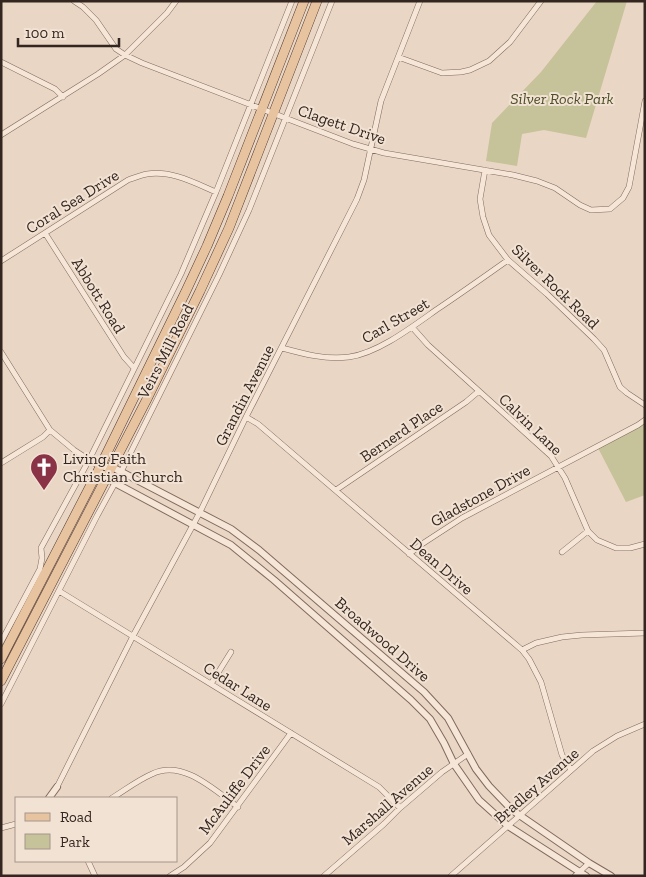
<svg xmlns="http://www.w3.org/2000/svg" width="646" height="877" font-family="'Zilla Slab',serif">
  <rect width="100%" height="100%" fill="#e9d6c4"/>
  <path fill="#c6c29a" d="M597 1H627L586 138 544 130 522 134 517 166 486 161 492 123 541 72Z
    M645 420V495L626 502 597 446Z"/>
  <g fill="none" stroke-linecap="round" stroke-linejoin="round">
    <g stroke="#82695d" stroke-width="6">
      <path id="minor" d="M74 1 83 7 96 20 116 49 125 55 142 63 353 144 384 153 513 175 537 181 555 188 580 205 591 210 610 209 623 198 629 187 645 101
        M398 57 442 73 461 72 470 70 489 61 510 42 541 1
        M1 62 55 89 63 97
        M1 135 98 74 125 55 167 13 176 1
        M485 170 480 199 483 217 489 235 508 260 547 294 594 339 604 350 620 387 627 393 645 405
        M45 233 124 357 134 368
        M1 261 128 180C134 178 141 175 147 174 171 170 195 183 216 192
        M412 327 428 345 551 456 565 478 588 531 597 540 616 548H630L645 544
        M282 348C304 354 326 360 349 357 378 353 412 327 436 310 460 294 484 277 508 260
        M1 352 50 430 74 450 100 467
        M246 417 258 424 522 650 529 659 541 682 562 755 571 770
        M1 463 43 437 50 430
        M336 490 466 402 479 391
        M562 552 588 531
        M409 554 422 544 462 518 638 425 645 420
        M59 591 379 787 400 808
        M1 642 40 569 42 558 41 548 89 460 181 274 216 192 292 1
        M522 650 536 643 562 637 582 635 645 633
        M211 684 231 652
        M1 704 97 516 121 472 219 275 249 210 332 1
        M57 787 133 636 200 512 246 417 357 199 364 180 381 101 420 1
        M112 798C125 790 138 780 152 774 183 759 214 790 238 807
        M1 828 16 824
        M88 861 95 876
        M170 876 184 867 210 843 291 733
        M324 876 384 824 400 808 442 772 468 754
        M451 876 593 751 617 736 645 724
        M575 876 589 863"/>
    </g>
    <g stroke="#82695d" stroke-width="8">
      <path id="tertiary" d="M100 467H112L231 529 259 550 424 692 448 718 476 769 489 786 512 810 589 863 611 876
        M105 474 106 477 115 483 231 545 274 580 411 700 430 719 444 743 454 764 479 800 508 826 586 876
        M49 798 57 787"/>
    </g>
    <g stroke="#503930" stroke-width="10">
      <path id="primary" d="M1 659 100 467 186 291 207 246 228 196 304 1
        M1 681 147 399 200 291 229 228 317 1"/>
    </g>
    <use href="#minor" stroke="#f5e6d7" stroke-width="5"/>
    <use href="#tertiary" stroke="#f5e6d7" stroke-width="6"/>
    <use href="#primary" stroke="#e8c3a0" stroke-width="9"/>
  </g>
  <defs>
    <g id="church-pin" transform="scale(1.4375)"><path d="M0 17L-7.5 6A9.5 9.5 0 1 1 7.5 6Z" fill="#8a3346" stroke="#f1e2d3"/><path d="M-1.2-6h2.4v3.5h3.3v2.4h-3.3V6h-2.4V-.1h-3.3v-2.4h3.3Z" fill="#fff"/></g>
  </defs>
  <g fill-rule="evenodd">
    <use href="#church-pin" x="44" y="467"/>
  </g>
  <g text-anchor="middle" stroke-width="4" stroke-linejoin="round" paint-order="stroke">
    <g font-size="16" font-style="italic" fill="#4c4e28" stroke="#f1e2d3">
      <text x="562" y="104">Silver Rock Park</text>
    </g>
    <g font-size="16" fill="#33251f" stroke="#f1e2d3">
      <text transform="translate(342 124) rotate(19)" y="6">Clagett Drive</text>
      <text transform="translate(72 201) rotate(-32)" y="6">Coral Sea Drive</text>
      <text transform="translate(556 286) rotate(44)" y="6">Silver Rock Road</text>
      <text transform="translate(99 295) rotate(58)" y="6">Abbott Road</text>
      <text transform="translate(395 320) rotate(-30)" y="6">Carl Street</text>
      <text transform="translate(165 351) rotate(-63)" y="6">Veirs Mill Road</text>
      <text transform="translate(244 395) rotate(-63)" y="6">Grandin Avenue</text>
      <text transform="translate(531 424) rotate(44)" y="6">Calvin Lane</text>
      <text transform="translate(401 431) rotate(-34)" y="6">Bernerd Place</text>
      <text transform="translate(480 495) rotate(-29)" y="6">Gladstone Drive</text>
      <text transform="translate(442 566) rotate(41)" y="6">Dean Drive</text>
      <text transform="translate(383 639) rotate(41)" y="6">Broadwood Drive</text>
      <text transform="translate(238 686) rotate(32)" y="6">Cedar Lane</text>
      <text transform="translate(536 785) rotate(-41)" y="6">Bradley Avenue</text>
      <text transform="translate(234 789) rotate(-53)" y="6">McAuliffe Drive</text>
      <text transform="translate(387 804) rotate(-41)" y="6">Marshall Avenue</text>
    </g>
    <g font-size="16" fill="#33251f" stroke="#f1e2d3" text-anchor="start">
      <text x="63" y="464">Living Faith<tspan x="63" dy="18">Christian Church</tspan></text>
    </g>
  </g>
  <rect width="646" height="877" fill="none" stroke="#33251f" stroke-width="5"/>
  <rect x="15" y="797" width="162" height="65" fill="#f1e2d3" stroke="#a5968b"/>
  <rect x="25" y="813" width="25" height="8" fill="#e8c3a0" stroke="#a5968b"/>
  <text x="60" y="822" font-size="15" fill="#33251f">Road</text>
  <rect x="25" y="834" width="25" height="15" fill="#c6c29a" stroke="#a5968b"/>
  <text x="60" y="847" font-size="15" fill="#33251f">Park</text>
  <path d="M18 38v8h101v-8" fill="none" stroke="#33251f" stroke-width="2.5"/>
  <text x="25" y="38" font-size="15" fill="#33251f" stroke="#f1e2d3" stroke-width="4" paint-order="stroke">100 m</text>
</svg>
